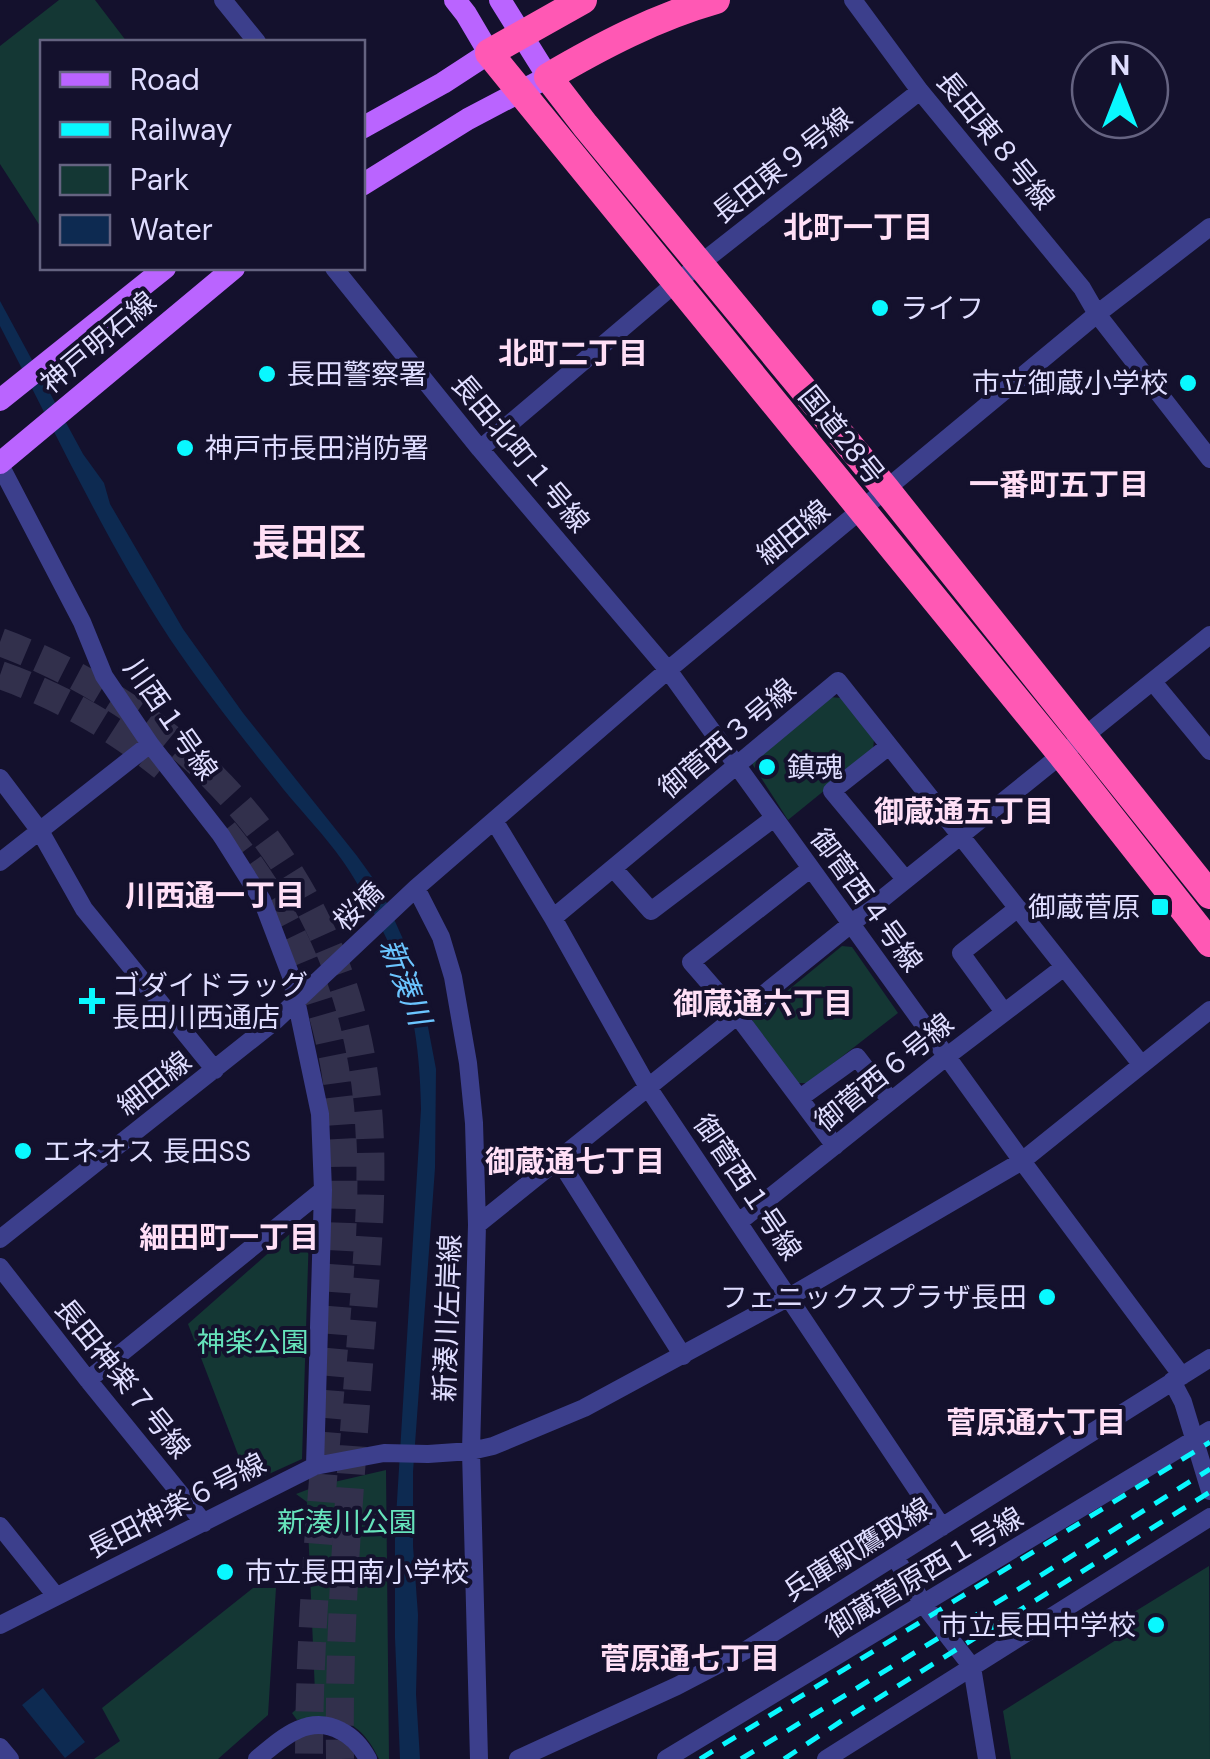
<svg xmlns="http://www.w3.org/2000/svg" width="1210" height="1759" font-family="'DM Sans','Noto Sans JP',sans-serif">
  <rect width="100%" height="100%" fill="#14112d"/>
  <path fill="#143734" d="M59 0H95L127 42H42V229L0 164V46Z
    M829 697 842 698 874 739 873 751 788 820 751 762Z
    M842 946 852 947 898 1013 808 1083H798L752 1024 753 1019Z
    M300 1225 309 1232 302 1459 249 1483 188 1324Z
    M386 1470 389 1759H379C362 1722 336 1710 297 1720L292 1713 315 1693 307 1502 296 1494 317 1486Z
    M1209 1566 1210 1759H1011L1003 1711 1132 1630 1126 1617Z
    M253 1588H276L268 1715 218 1759H94L120 1741 102 1708Z"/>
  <path fill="#0d2a51" d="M0 301 83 454 104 483 110 504 183 629 243 713 357 856 380 888 407 948 421 990 436 1069 435 1168 413 1472V1546L418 1615 416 1694 420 1759H400L395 1638V1534L421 1109C420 1062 416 1019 401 975 390 940 363 890 342 860 325 836 303 813 284 790 245 741 205 691 170 639 105 540 55 431 0 326Z
    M43 1688 85 1742 65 1758 22 1705Z"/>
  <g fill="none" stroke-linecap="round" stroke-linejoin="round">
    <path stroke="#32304c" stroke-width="28" stroke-dasharray="28 14" stroke-linecap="butt" d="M0 642C184 710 325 861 361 1056 379 1153 367 1254 360 1351 350 1487 338 1623 340 1759
      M0 675C60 696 114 727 163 767
      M224 831C372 1012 348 1178 330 1395 320 1516 309 1638 309 1759"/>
    <path stroke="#3c3f8c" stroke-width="18" d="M223 0 257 42
      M853 0 920 91 1082 288 1097 314 1210 459
      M334 268 480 449 668 670 1022 1161 1182 1376
      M480 449 677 282 920 91
      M0 465 82 622 104 676 150 744 221 835 262 900 291 976 320 1114 323 1190 315 1466
      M1153 682 1210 751
      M889 746 832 791 905 879
      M0 778 40 831 84 909 215 1070
      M495 822 553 918 649 1089 942 1527
      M0 862 150 744
      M613 868 651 911 774 818
      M810 869 691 962 737 1015 835 1146
      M416 888 441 937 453 977 468 1063 474 1123 477 1225 471 1451 479 1759
      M553 918 838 681 1141 1064
      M1004 1012 961 953 1018 908
      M800 1098 857 1057 891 1101
      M559 1160 683 1356
      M739 1222 946 1057 1064 967
      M477 1225 1210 635
      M0 1239 275 1021 416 888 668 670 1097 314 1210 227
      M0 1267 88 1380 204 1523
      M88 1380 323 1190
      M1172 1381 1183 1402 1210 1491
      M0 1526 56 1596
      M895 1557 924 1605 972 1667 987 1759
      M0 1625 315 1466 384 1453 428 1454 471 1451 493 1446 584 1408 789 1297 1022 1161 1210 1010
      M0 1747 10 1759
      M257 1759C281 1739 308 1713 341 1731 353 1737 361 1746 368 1759
      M518 1759 677 1686 746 1650 1210 1358
      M666 1759 1210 1430
      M826 1759 1210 1517"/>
    <path stroke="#ba64ff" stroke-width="22" d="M362 128 443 83 489 53 466 14 455 0
      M362 185 468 119 548 77 500 0
      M0 400 165 268
      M0 463 234 268"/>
    <path stroke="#ff58b4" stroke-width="28" d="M583 0 489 53 1061 754 1210 943
      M716 0C656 17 601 46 548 77L585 125 885 488 1210 895"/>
    <path stroke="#09f8ff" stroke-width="5" stroke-dasharray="15 12" stroke-linecap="butt" d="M700 1759 1210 1442
      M741 1759 1035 1579 1210 1469
      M784 1759 843 1720 1210 1492"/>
  </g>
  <g fill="#09f8ff" stroke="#14112d" stroke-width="4">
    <circle cx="880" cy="308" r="10"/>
    <circle cx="267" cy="374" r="10"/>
    <circle cx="1188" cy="383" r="10"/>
    <circle cx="185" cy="448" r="10"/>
    <circle cx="767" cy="767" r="10"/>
    <rect x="1150" y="897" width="20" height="20" rx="5"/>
    <path d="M87 986h10v10h10v10h-10v10h-10v-10h-10v-10h10z"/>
    <circle cx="23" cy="1151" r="10"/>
    <circle cx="1047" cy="1297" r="10"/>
    <circle cx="225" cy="1572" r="10"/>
    <circle cx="1156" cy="1625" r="10"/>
  </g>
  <g text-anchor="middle" stroke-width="8" stroke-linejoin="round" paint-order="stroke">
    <g font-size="28" fill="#dfddff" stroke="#14112d">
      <text transform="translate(996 140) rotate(51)" y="10">長田東８号線</text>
      <text transform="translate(782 165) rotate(-38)" y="10">長田東９号線</text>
      <text transform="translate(98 342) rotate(-40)" y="10">神戸明石線</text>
      <text transform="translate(842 435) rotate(51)" y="10">国道28号</text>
      <text transform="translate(521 453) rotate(50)" y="10">長田北町１号線</text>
      <text transform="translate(793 532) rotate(-39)" y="10">細田線</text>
      <text transform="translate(171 719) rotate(55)" y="10">川西１号線</text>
      <text transform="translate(727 738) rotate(-40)" y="10">御菅西３号線</text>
      <text transform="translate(867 900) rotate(54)" y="10">御菅西４号線</text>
      <text transform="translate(358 906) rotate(-44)" y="10">桜橋</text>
      <text transform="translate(884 1072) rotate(-39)" y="10">御菅西６号線</text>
      <text transform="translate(154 1083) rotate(-38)" y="10">細田線</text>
      <text transform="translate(748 1187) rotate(56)" y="10">御菅西１号線</text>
      <text transform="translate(447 1318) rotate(-88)" y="10">新湊川左岸線</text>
      <text transform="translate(123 1378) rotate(51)" y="10">長田神楽７号線</text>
      <text transform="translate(176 1505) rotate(-27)" y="10">長田神楽６号線</text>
      <text transform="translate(857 1549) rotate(-32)" y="10">兵庫駅鷹取線</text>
      <text transform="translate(924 1572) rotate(-31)" y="10">御蔵菅原西１号線</text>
    </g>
    <g font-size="28" fill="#dfddff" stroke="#14112d" text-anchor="start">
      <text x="900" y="318">ライフ</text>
      <text x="287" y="384">長田警察署</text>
      <text x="1168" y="393" text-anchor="end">市立御蔵小学校</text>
      <text x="205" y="458">神戸市長田消防署</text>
      <text x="787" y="777">鎮魂</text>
      <text x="1140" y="917" text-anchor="end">御蔵菅原</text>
      <text x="112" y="995">ゴダイドラッグ<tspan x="112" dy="32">長田川西通店</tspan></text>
      <text x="43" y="1161">エネオス 長田SS</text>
      <text x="1027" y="1307" text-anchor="end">フェニックスプラザ長田</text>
      <text x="245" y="1582">市立長田南小学校</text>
      <text x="1136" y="1635" text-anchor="end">市立長田中学校</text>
    </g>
    <g font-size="28" fill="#66e3bb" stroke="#14112d">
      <text x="253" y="1352">神楽公園</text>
      <text x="347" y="1532">新湊川公園</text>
    </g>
    <g font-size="30" font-weight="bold" fill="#ffdff6" stroke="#14112d">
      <text x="858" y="238">北町一丁目</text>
      <text x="573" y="364">北町二丁目</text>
      <text x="1059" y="495">一番町五丁目</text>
      <text x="964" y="822">御蔵通五丁目</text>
      <text x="215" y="906">川西通一丁目</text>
      <text x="763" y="1014">御蔵通六丁目</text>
      <text x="575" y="1172">御蔵通七丁目</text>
      <text x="229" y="1248">細田町一丁目</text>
      <text x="1036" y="1433">菅原通六丁目</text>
      <text x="690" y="1669">菅原通七丁目</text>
    </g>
    <g font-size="30" font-style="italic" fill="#6bc5ff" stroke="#14112d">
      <text transform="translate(405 982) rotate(69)" y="10">新湊川</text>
    </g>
    <g font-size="38" font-weight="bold" fill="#ffdff6" stroke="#14112d">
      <text x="309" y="556">長田区</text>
    </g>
  </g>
  <rect x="40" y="40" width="325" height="230" fill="#14112d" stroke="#656381" stroke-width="2.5"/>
  <rect x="60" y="72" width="50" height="15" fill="#ba64ff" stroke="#656381" stroke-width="2.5"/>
  <text x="130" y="90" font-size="30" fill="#dfddff">Road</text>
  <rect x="60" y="122" width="50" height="15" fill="#09f8ff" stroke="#656381" stroke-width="2.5"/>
  <text x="130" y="140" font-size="30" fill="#dfddff">Railway</text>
  <rect x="60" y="165" width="50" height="30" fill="#143734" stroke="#656381" stroke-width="2.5"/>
  <text x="130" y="190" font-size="30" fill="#dfddff">Park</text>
  <rect x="60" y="215" width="50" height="30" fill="#0d2a51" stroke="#656381" stroke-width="2.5"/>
  <text x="130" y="240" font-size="30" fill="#dfddff">Water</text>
  <g transform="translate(1120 90)"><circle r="48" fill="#14112d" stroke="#656381" stroke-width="2.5"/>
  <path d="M0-8L18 38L0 25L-18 38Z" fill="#09f8ff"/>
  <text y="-15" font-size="28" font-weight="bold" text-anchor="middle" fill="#dfddff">N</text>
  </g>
</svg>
